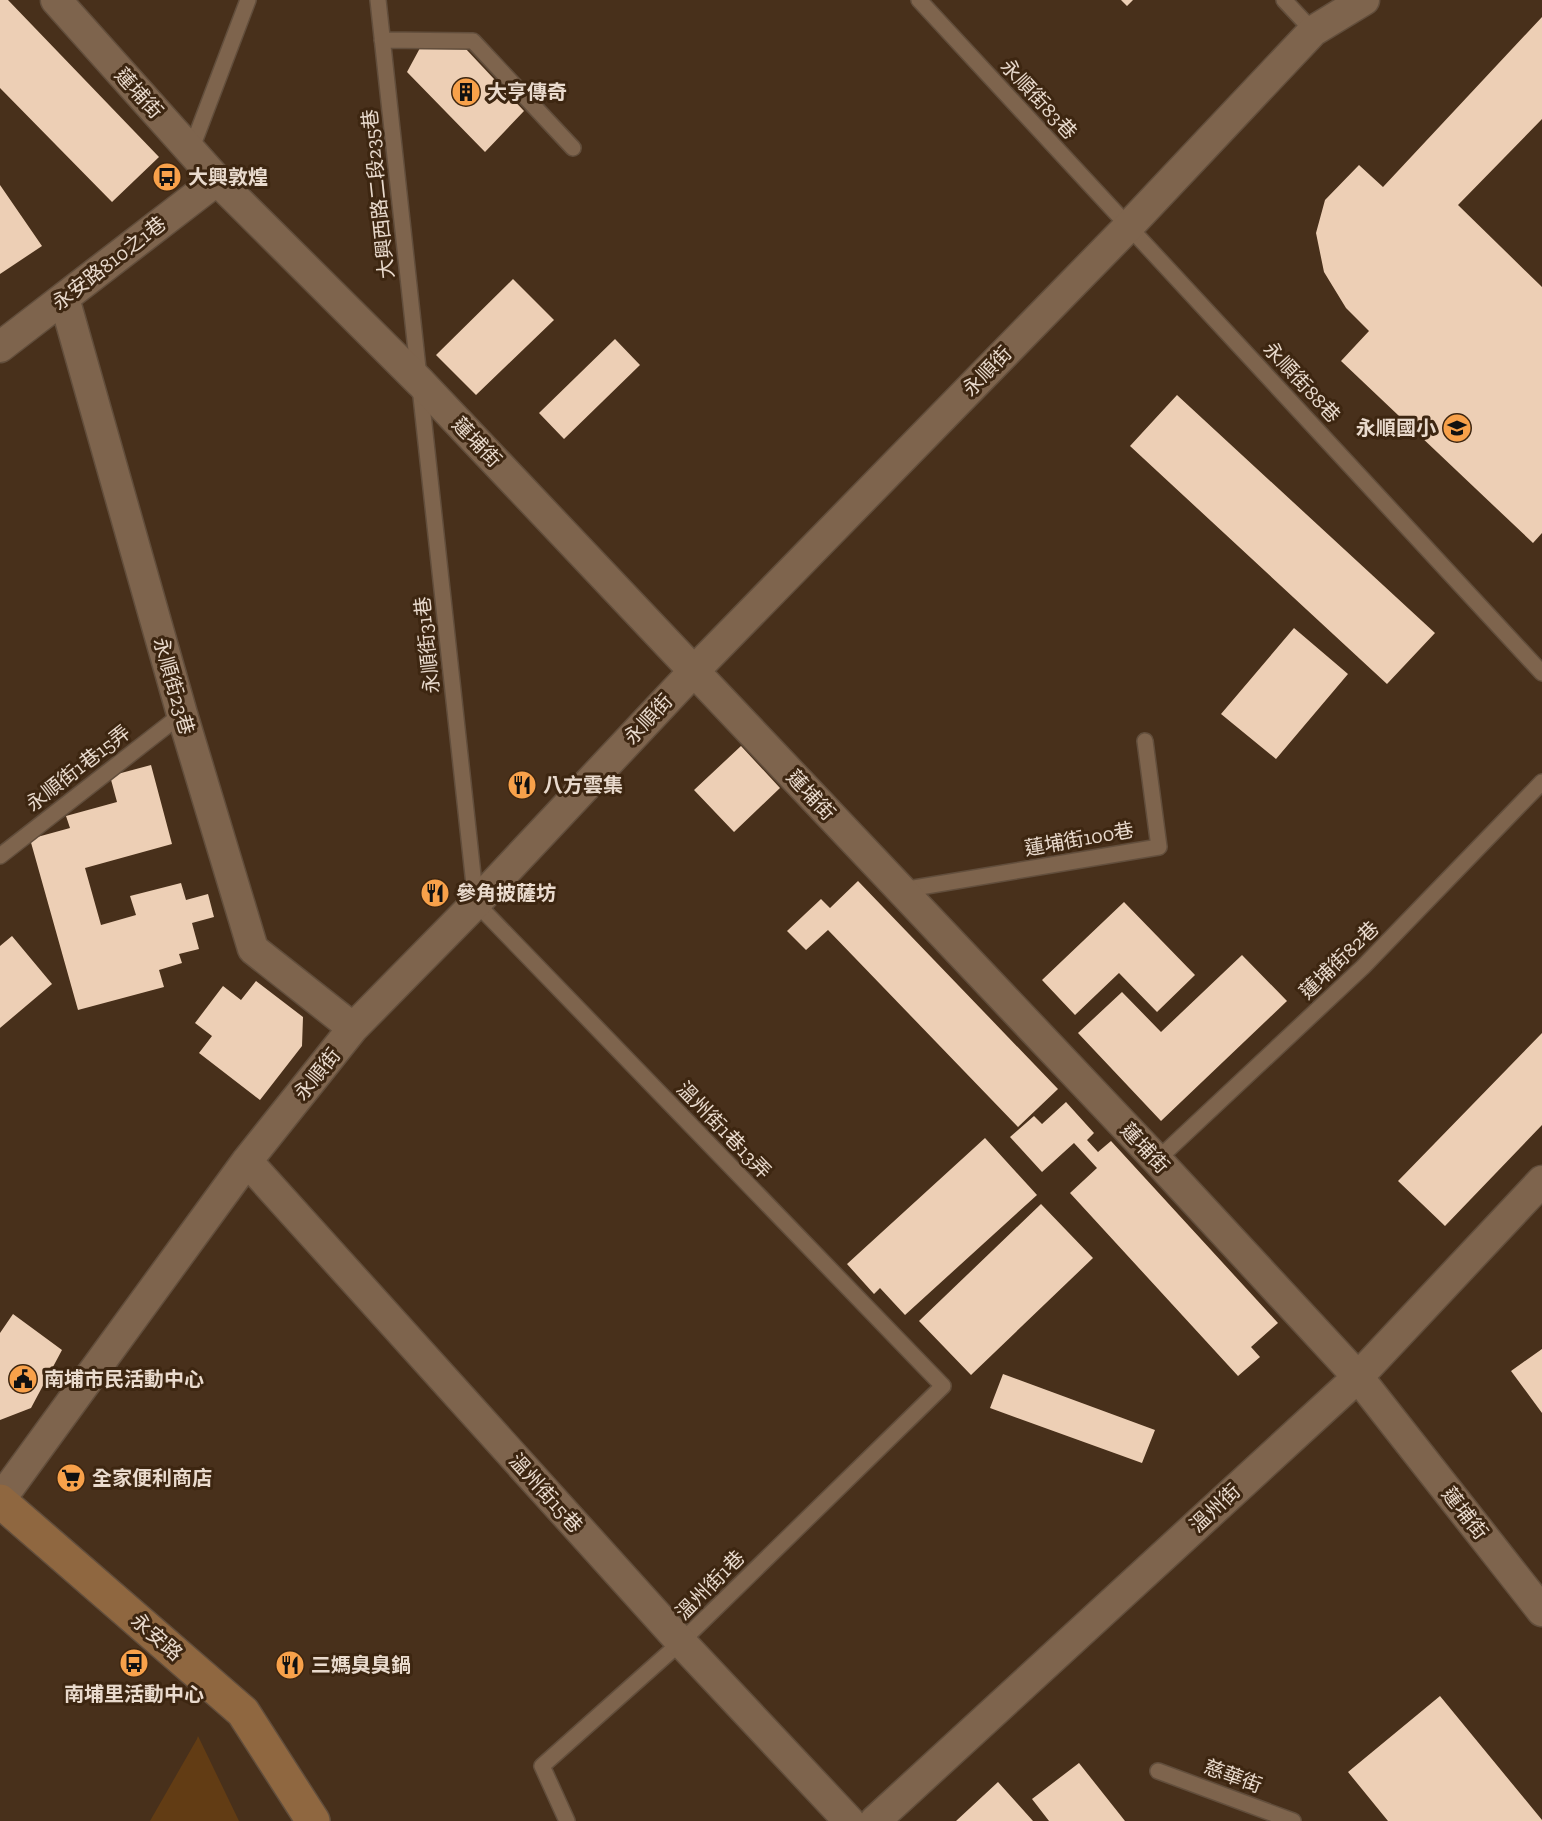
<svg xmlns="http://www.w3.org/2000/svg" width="1542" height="1821" font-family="'Zilla Slab','Noto Sans TC',serif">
  <rect width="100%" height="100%" fill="#48301b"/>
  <path fill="#623c14" d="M198 1736 239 1821H150L197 1739Z"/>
  <path fill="#edcfb5" d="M0 0H8L159 157 112 202 0 88Z
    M1121 0H1133L1127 6Z
    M1542 17V119L1458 205 1542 287V533L1533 543 1341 361 1369 331 1346 308 1324 272 1316 233 1325 200 1359 165 1383 187Z
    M420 48H465L524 111 485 152 407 72Z
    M0 185 42 246 0 274Z
    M513 279 554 320 476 395 436 355Z
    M615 339 640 365 564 439 539 413Z
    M1177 395 1435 633 1387 684 1130 446Z
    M1294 628 1348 674 1276 759 1221 714Z
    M741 746 780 788 734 832 694 790Z
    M151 765 172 844 85 868 101 925 136 915 130 896 181 883 186 900 208 894 214 917 192 923 199 949 179 954 182 963 159 970 164 987 78 1010 30 839 70 828 66 816 117 802 110 776Z
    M858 881 1058 1089 1018 1127 828 930 806 950 787 931 821 899 830 908Z
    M1124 902 1195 975 1157 1012 1119 973 1075 1015 1042 980Z
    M12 936 52 984 0 1028V946Z
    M1242 955 1287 1001 1161 1121 1078 1033 1122 992 1161 1032Z
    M256 981 303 1017 302 1046 260 1100 199 1053 212 1036 195 1023 223 986 241 1000Z
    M1542 1033V1125L1445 1226 1398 1181Z
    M1066 1102 1094 1133 1087 1140 1098 1152 1111 1141 1278 1323 1251 1347 1260 1357 1238 1376 1070 1193 1097 1168 1074 1143 1042 1172 1010 1137 1034 1116 1042 1124Z
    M985 1138 1037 1195 905 1315 880 1288 874 1294 847 1264Z
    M1041 1204 1093 1258 971 1375 919 1321Z
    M13 1314 62 1350 31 1408 0 1420V1333Z
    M1542 1349V1413L1511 1371Z
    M1003 1374 1155 1430 1142 1463 990 1408Z
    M1440 1696 1542 1820V1821H1388L1348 1772Z
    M1079 1763 1125 1821H1049L1032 1799Z
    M998 1782 1033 1821H956Z"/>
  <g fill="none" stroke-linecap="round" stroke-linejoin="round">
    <g stroke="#624e3c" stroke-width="18">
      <path id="service" d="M378 0 476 903 943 1386 681 1642 542 1766 567 1821
        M919 0 1542 673
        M1284 0 1313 31
        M382 40 473 41 573 148
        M191 150 248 0
        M0 856 182 714
        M902 890 1159 847 1145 741
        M1157 1160 1363 967 1542 782
        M1158 1771 1293 1821"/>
    </g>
    <g stroke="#624e3c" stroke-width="33">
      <path id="minor" d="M56 0 217 180 421 383 1157 1160 1358 1377 1542 1611
        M64 298 182 714 253 949 353 1028
        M0 347 217 180
        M247 1161 681 1642 849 1821
        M0 1500 247 1161 353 1028 476 903 694 671 1129 226 1313 31 1364 0
        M875 1821 1358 1377 1542 1181"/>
    </g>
    <g stroke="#624e3c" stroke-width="36">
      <path id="secondary" d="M0 1501 243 1712 313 1821"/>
    </g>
    <use href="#service" stroke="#7e644d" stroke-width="15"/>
    <use href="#minor" stroke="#7e644d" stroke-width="30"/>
    <use href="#secondary" stroke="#8f6740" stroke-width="33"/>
  </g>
  <defs>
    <g id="building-disc" transform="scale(1.5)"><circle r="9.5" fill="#f8a14a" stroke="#3d2611"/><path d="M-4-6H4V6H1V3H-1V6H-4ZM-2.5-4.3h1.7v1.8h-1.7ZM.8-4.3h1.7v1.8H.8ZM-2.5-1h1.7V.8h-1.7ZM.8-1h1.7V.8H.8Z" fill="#111"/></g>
    <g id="bus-disc" transform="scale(1.5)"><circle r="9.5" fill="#f8a14a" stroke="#3d2611"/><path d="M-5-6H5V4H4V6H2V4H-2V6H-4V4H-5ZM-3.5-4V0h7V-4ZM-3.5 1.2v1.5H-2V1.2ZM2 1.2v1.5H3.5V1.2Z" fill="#111"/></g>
    <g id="school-disc" transform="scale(1.5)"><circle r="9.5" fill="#f8a14a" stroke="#3d2611"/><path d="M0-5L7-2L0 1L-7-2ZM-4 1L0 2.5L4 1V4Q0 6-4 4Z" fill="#111"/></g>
    <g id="restaurant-disc" transform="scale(1.5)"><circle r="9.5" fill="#f8a14a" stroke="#3d2611"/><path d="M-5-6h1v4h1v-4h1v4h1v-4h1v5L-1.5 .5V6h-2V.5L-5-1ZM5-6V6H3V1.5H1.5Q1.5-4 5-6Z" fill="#111"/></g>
    <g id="civic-disc" transform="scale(1.5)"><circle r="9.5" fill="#f8a14a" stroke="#3d2611"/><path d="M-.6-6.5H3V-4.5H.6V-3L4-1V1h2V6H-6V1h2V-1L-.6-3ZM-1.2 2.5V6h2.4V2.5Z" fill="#111"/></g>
    <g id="supermarket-disc" transform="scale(1.5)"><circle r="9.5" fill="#f8a14a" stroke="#3d2611"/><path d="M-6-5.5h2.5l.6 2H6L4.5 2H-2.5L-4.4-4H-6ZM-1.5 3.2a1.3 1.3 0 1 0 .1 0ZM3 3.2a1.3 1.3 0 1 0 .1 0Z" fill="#111"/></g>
  </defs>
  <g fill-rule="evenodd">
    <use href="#building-disc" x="466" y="92"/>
    <use href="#bus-disc" x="167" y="177"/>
    <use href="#school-disc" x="1457" y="428"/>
    <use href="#restaurant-disc" x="522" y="785"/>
    <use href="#restaurant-disc" x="435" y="893"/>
    <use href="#civic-disc" x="23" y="1379"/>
    <use href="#supermarket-disc" x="71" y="1478"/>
    <use href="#bus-disc" x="134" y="1663"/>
    <use href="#restaurant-disc" x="290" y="1665"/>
  </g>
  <g text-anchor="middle" stroke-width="6" stroke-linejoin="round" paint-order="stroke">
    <g font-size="20" font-weight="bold" fill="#e9dacd" stroke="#3d2611" text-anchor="start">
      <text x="487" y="99">大亨傳奇</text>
      <text x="188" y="184">大興敦煌</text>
      <text x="1436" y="435" text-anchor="end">永順國小</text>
      <text x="543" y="792">八方雲集</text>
      <text x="456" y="900">參角披薩坊</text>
      <text x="44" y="1386">南埔市民活動中心</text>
      <text x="92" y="1485">全家便利商店</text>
      <text x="311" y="1672">三媽臭臭鍋</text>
      <text x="134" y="1701" text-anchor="middle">南埔里活動中心</text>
    </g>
    <g font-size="20" fill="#e9dacd" stroke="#3d2611">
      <text transform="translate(139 93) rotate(48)" y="7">蓮埔街</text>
      <text transform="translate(1039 99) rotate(47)" y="7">永順街83巷</text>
      <text transform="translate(378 194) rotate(-96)" y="7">大興西路二段235巷</text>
      <text transform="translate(109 263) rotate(-38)" y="7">永安路810之1巷</text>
      <text transform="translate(987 371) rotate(-46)" y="7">永順街</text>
      <text transform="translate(1302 382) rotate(47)" y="7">永順街88巷</text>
      <text transform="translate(477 442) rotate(46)" y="7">蓮埔街</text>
      <text transform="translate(427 645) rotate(-96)" y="7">永順街31巷</text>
      <text transform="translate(174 686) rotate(74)" y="7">永順街23巷</text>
      <text transform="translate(648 719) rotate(-47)" y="7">永順街</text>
      <text transform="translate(78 768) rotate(-38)" y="7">永順街1巷15弄</text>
      <text transform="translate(811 795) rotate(47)" y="7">蓮埔街</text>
      <text transform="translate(1079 839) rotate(-10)" y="7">蓮埔街100巷</text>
      <text transform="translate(1339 960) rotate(-44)" y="7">蓮埔街82巷</text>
      <text transform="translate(317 1074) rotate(-51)" y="7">永順街</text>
      <text transform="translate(724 1130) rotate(46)" y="7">溫州街1巷13弄</text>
      <text transform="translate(1145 1148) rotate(47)" y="7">蓮埔街</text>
      <text transform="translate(546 1493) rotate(48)" y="7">溫州街15巷</text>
      <text transform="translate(1215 1508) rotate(-43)" y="7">溫州街</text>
      <text transform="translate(1465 1513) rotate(52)" y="7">蓮埔街</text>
      <text transform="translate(710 1585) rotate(-45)" y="7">溫州街1巷</text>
      <text transform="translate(157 1637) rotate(41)" y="7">永安路</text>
      <text transform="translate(1233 1776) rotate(20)" y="7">慈華街</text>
    </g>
  </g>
</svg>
